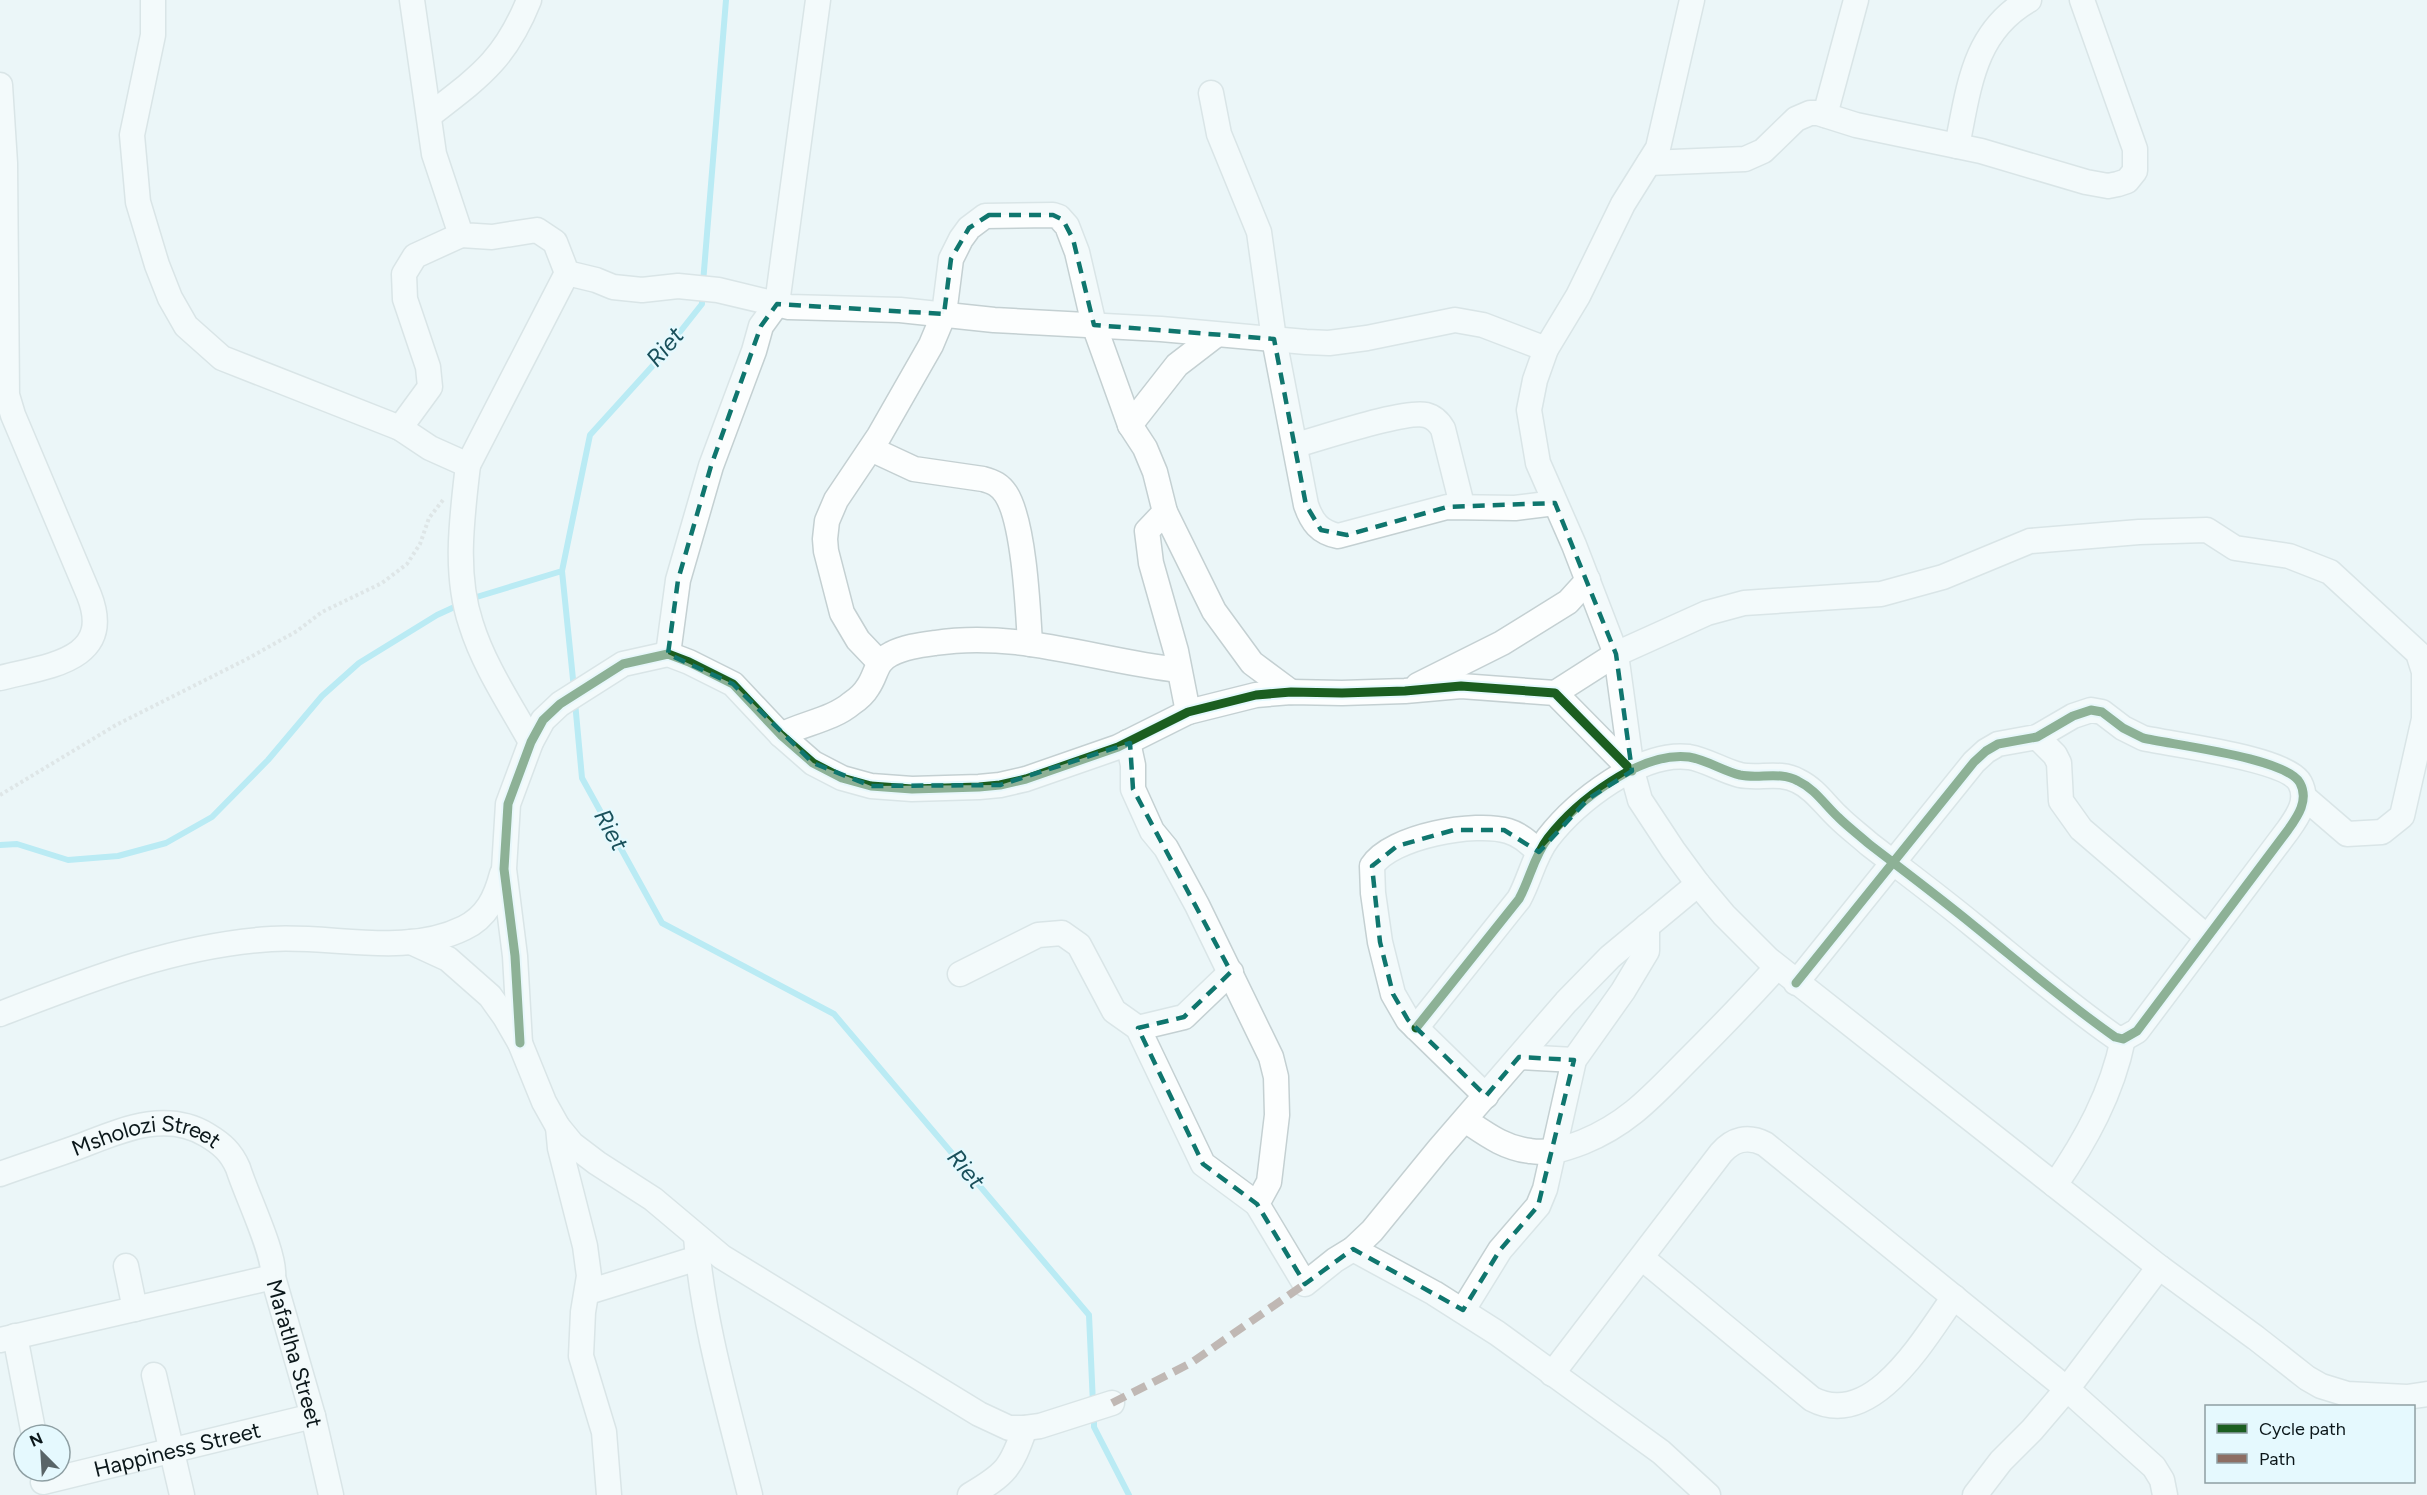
<svg xmlns="http://www.w3.org/2000/svg" width="2427" height="1495" font-family="Figtree,sans-serif">
  <rect width="100%" height="100%" fill="#ebf6f8"/>
  <g fill="none" stroke-linecap="round" stroke-linejoin="round">
    <path stroke="#7eddf0" stroke-width="6" d="M703 283 726 0
      M470 599 562 571
      M574 689 562 571 590 435 657 361 702 304V294
      M575 702 582 778 662 923 834 1014 1089 1315 1093 1404
      M0 845 17 844 68 860 118 856 166 843 212 817 268 760 322 696 359 663 437 615 461 604
      M1094 1414V1427L1129 1495"/>
    <g stroke="#c4d0d2" stroke-width="27">
      <g id="minor">
        <path d="M153 0V35L132 135 138 202 157 265 170 298 186 326 222 358 400 428 430 448 468 465C462 517 454 574 471 624 484 666 510 704 531 742"/>
        <path d="M412 0 434 154 461 235 492 237 537 230 555 242 567 273 596 280 613 287 642 290 678 286 718 290 789 307 900 310 994 320 1161 329 1306 342 1329 343 1367 338 1455 320 1483 325 1546 349"/>
        <path d="M1692 0 1658 148 1623 204 1578 296 1546 349 1535 380 1529 410 1538 463 1574 545 1616 654 1632 771 1640 800 1673 850 1698 884 1724 915 1768 959 2159 1267 2256 1338 2307 1378 2321 1386 2347 1394 2407 1397 2427 1394"/>
        <path d="M0 85 5 163 7 395 13 415 89 595C115 661 47 666 0 678"/>
        <path d="M1211 93 1219 134 1259 232 1274 339 1306 505C1312 522 1319 532 1338 536L1447 507 1515 508 1555 503"/>
        <path d="M430 115C479 77 505 60 529 0"/>
        <path d="M1825 115 1856 0"/>
        <path d="M1957 146C1969 88 1973 32 2029 0"/>
        <path d="M1649 163 1745 159 1763 151 1796 119 1810 113H1818L1856 125 1981 151 2086 182 2108 186 2118 184 2127 181 2135 171V149L2082 0"/>
        <path d="M1130 425 1177 365 1216 335"/>
        <path d="M400 428 430 387 428 367 405 299 404 274 415 256 461 235"/>
        <path d="M1296 445C1322 438 1404 410 1426 415 1434 417 1439 422 1443 429L1462 505"/>
        <path d="M871 449 914 469 983 479C994 482 1000 485 1006 494 1024 522 1028 608 1030 644"/>
        <path d="M468 465 567 273"/>
        <path d="M1165 512 1214 611 1252 663 1291 692"/>
        <path d="M668 654 678 580 711 466 754 351 761 326 777 304 818 0"/>
        <path d="M879 662 858 640 842 613 826 551 825 539 827 521 836 500 879 436 931 345 944 314 951 259 961 239 969 228 985 216 1053 215 1059 217 1067 226 1077 252 1094 325 1130 425 1145 448 1155 472 1165 512 1147 531 1151 563 1176 651 1188 712"/>
        <path d="M1418 685 1502 643 1568 602 1588 580"/>
        <path d="M1555 693 1616 654 1707 613 1744 603 1881 594 1943 577 2030 541 2139 532 2207 530 2235 548 2289 556 2330 572 2418 653 2424 672V719L2402 816 2382 832 2347 834 2304 797"/>
        <path d="M781 735C804 723 832 720 852 703 858 699 865 692 868 687 877 674 875 662 891 654 904 647 920 645 935 643 1018 630 1097 661 1179 670"/>
        <path d="M2037 737 2055 755 2059 763 2061 801 2081 829 2207 937"/>
        <path d="M1128 742 1133 765V789L1152 831 1166 848 1197 905 1271 1057 1276 1077 1277 1115 1269 1182 1257 1204 1305 1284 1335 1260 1353 1249 1372 1231 1439 1149 1566 1002 1610 957 1698 884"/>
        <path d="M411 942 448 959 490 996 505 1017 520 1043 544 1102 558 1127 572 1144 597 1163 653 1199 722 1257 979 1414 1009 1428H1025L1040 1426 1112 1403"/>
        <path d="M960 974 1038 935 1062 933 1079 945 1114 1011 1138 1028 1203 1164 1257 1204"/>
        <path d="M0 1014C88 980 176 945 271 939 334 935 405 957 464 928 487 917 496 897 502 874"/>
        <path d="M1138 1028 1184 1017 1231 972"/>
        <path d="M1416 1028 1519 899C1530 879 1534 856 1548 838 1576 802 1640 751 1689 757 1707 760 1723 771 1740 775 1759 779 1780 771 1798 781 1815 789 1825 805 1838 817 1848 827 1859 835 1869 844 1904 871 1939 897 1973 925 2020 963 2065 1002 2115 1037L2123 1039 2137 1031 2288 830C2298 816 2309 800 2300 783 2287 758 2173 745 2143 738L2123 728 2102 712 2091 710 2073 716 2037 737 1998 744 1986 751 1974 762 1796 983"/>
        <path d="M520 1043 515 956 504 869 508 804 531 742 543 720 560 704 623 664 668 654 689 662 733 684 781 735 813 763 842 778 871 786 912 789 979 787 1000 785 1026 779 1118 747 1188 712 1256 695 1291 692 1342 693 1405 691 1461 686 1555 693 1632 771"/>
        <path d="M1519 1057 1574 1060"/>
        <path d="M1486 1096 1408 1020 1393 994 1380 942 1373 893 1372 866C1391 836 1476 821 1508 831 1521 835 1529 843 1539 852"/>
        <path d="M1465 1120C1486 1134 1504 1148 1530 1151 1548 1154 1565 1149 1583 1142 1630 1123 1655 1093 1689 1059 1719 1029 1749 998 1777 967"/>
        <path d="M558 1127 560 1148 585 1246 589 1276 583 1312 581 1356 604 1432 609 1495"/>
        <path id="s1" d="M0 1174C25 1165 50 1157 75 1148 118 1132 164 1109 207 1135 222 1144 231 1152 238 1168 246 1194 276 1255 273 1277L313 1416 331 1495"/>
        <path d="M2055 1185C2086 1140 2112 1093 2123 1039"/>
        <path d="M696 1237C703 1325 729 1410 750 1495"/>
        <path d="M1353 1249 1434 1293 1497 1333 1661 1452 1708 1495"/>
        <path d="M1642 1258 1812 1399C1873 1431 1925 1337 1954 1297"/>
        <path d="M126 1266 135 1309"/>
        <path d="M588 1292 698 1258"/>
        <path d="M1463 1310 1500 1250 1538 1206 1545 1189 1574 1060 1623 991 1647 951V926"/>
        <path d="M15 1336 34 1435"/>
        <path d="M0 1340 273 1277"/>
        <path d="M1552 1374 1721 1153C1733 1139 1748 1135 1765 1144L2067 1389 2154 1467 2162 1480 2165 1495"/>
        <path d="M154 1375 182 1495"/>
        <path id="s2" d="M43 1482 313 1416"/>
        <path d="M970 1495C1006 1474 1011 1468 1025 1428"/>
        <path d="M1975 1495 2001 1461 2032 1430 2067 1389 2159 1267"/>
      </g>
    </g>
    <path stroke="#cfd2d3" stroke-width="4" stroke-dasharray="3 3" stroke-linecap="butt" d="M0 795 116 725 247 659 297 631 322 612 382 583 407 564 420 544 429 518 443 500"/>
    <use href="#minor" stroke="#fcfefe" stroke-width="24"/>
    <path stroke="#8d6e63" stroke-width="8" stroke-dasharray="15 8" stroke-linecap="butt" d="M1112 1403 1191 1363 1305 1284"/>
    <g stroke="#e5f9fe" stroke-width="13">
      <path id="cycleway" d="M1416 1028 1519 899C1530 879 1534 856 1548 838 1576 802 1640 751 1689 757 1707 760 1723 771 1740 775 1759 779 1780 771 1798 781 1815 789 1825 805 1838 817 1848 827 1859 835 1869 844 1904 871 1939 897 1973 925 2020 963 2065 1002 2115 1037L2123 1039 2137 1031 2288 830C2298 816 2309 800 2300 783 2287 758 2173 745 2143 738L2123 728 2102 712 2091 710 2073 716 2037 737 1998 744 1986 751 1974 762 1796 983
        M520 1043 515 956 504 869 508 804 531 742 543 720 560 704 623 664 668 654 689 662 733 684 781 735 813 763 842 778 871 786 912 789 979 787 1000 785 1026 779 1118 747 1188 712 1256 695 1291 692 1342 693 1405 691 1461 686 1555 693 1632 771"/>
    </g>
    <use href="#cycleway" stroke="#1b5e20" stroke-width="9"/>
  </g>
  <path d="M0 0H2427V1495H0ZM989 215H1053L1063 220 1073 239 1094 325 1274 339 1306 505 1321 530 1347 535 1447 507 1555 503 1616 654 1632 771 1588 799 1539 852 1504 830H1454L1397 846 1372 866 1380 942 1393 994 1408 1020 1486 1096 1519 1057 1574 1060 1538 1206 1500 1250 1463 1310 1353 1249 1305 1284 1257 1204 1203 1164 1138 1028 1184 1017 1231 972 1133 789 1130 743 1000 785 871 786 813 763 733 684 668 654 678 580 711 466 761 326 777 304 944 314 951 259 969 228Z" fill="#ebf6f8" fill-opacity=".55" fill-rule="evenodd"/>
  <path fill="none" stroke="#0f766e" stroke-width="4.5" stroke-dasharray="12 8" stroke-linejoin="round" d="M989 215H1053L1063 220 1073 239 1094 325 1274 339 1306 505 1321 530 1347 535 1447 507 1555 503 1616 654 1632 771 1588 799 1539 852 1504 830H1454L1397 846 1372 866 1380 942 1393 994 1408 1020 1486 1096 1519 1057 1574 1060 1538 1206 1500 1250 1463 1310 1353 1249 1305 1284 1257 1204 1203 1164 1138 1028 1184 1017 1231 972 1133 789 1130 743 1000 785 871 786 813 763 733 684 668 654 678 580 711 466 761 326 777 304 944 314 951 259 969 228Z"/>
  <g text-anchor="middle" stroke-width="4.5" stroke-linejoin="round" paint-order="stroke">
    <g font-size="22" fill="#0b171a" stroke="#e5f9fe">
      <text dy="8" stroke="none"><textPath href="#s1" startOffset="154">Msholozi Street</textPath></text>
      <text dy="8" stroke="none"><textPath href="#s1" startOffset="458">Mafatlha Street</textPath></text>
      <text dy="8" stroke="none"><textPath href="#s2" startOffset="138">Happiness Street</textPath></text>
    </g>
    <g font-size="24" font-style="italic" fill="#19505b" stroke="#e5f9fe">
      <text transform="translate(665 347) rotate(-49)" y="8">Riet</text>
      <text transform="translate(611 830) rotate(61)" y="8">Riet</text>
      <text transform="translate(966 1169) rotate(50)" y="8">Riet</text>
    </g>
  </g>
  <rect x="2205" y="1405" width="210" height="78" fill="#e5f9fe" stroke="#8e9fa3" stroke-width="1.5"/>
  <rect x="2217" y="1424" width="30" height="9" fill="#1b5e20" stroke="#8e9fa3" stroke-width="1.5"/>
  <text x="2259" y="1435" font-size="18" fill="#0b171a">Cycle path</text>
  <rect x="2217" y="1454" width="30" height="9" fill="#8d6e63" stroke="#8e9fa3" stroke-width="1.5"/>
  <text x="2259" y="1465" font-size="18" fill="#0b171a">Path</text>
  <g transform="translate(42 1453) rotate(336)"><circle r="28" fill="#e5f9fe" stroke="#8e9fa3" stroke-width="1.5"/>
  <path d="M0-4.5L10 22L0 15L-10 22Z" fill="#596568"/>
  <text y="-9" font-size="16" font-weight="bold" text-anchor="middle" fill="#0b171a">N</text>
  </g>
</svg>
